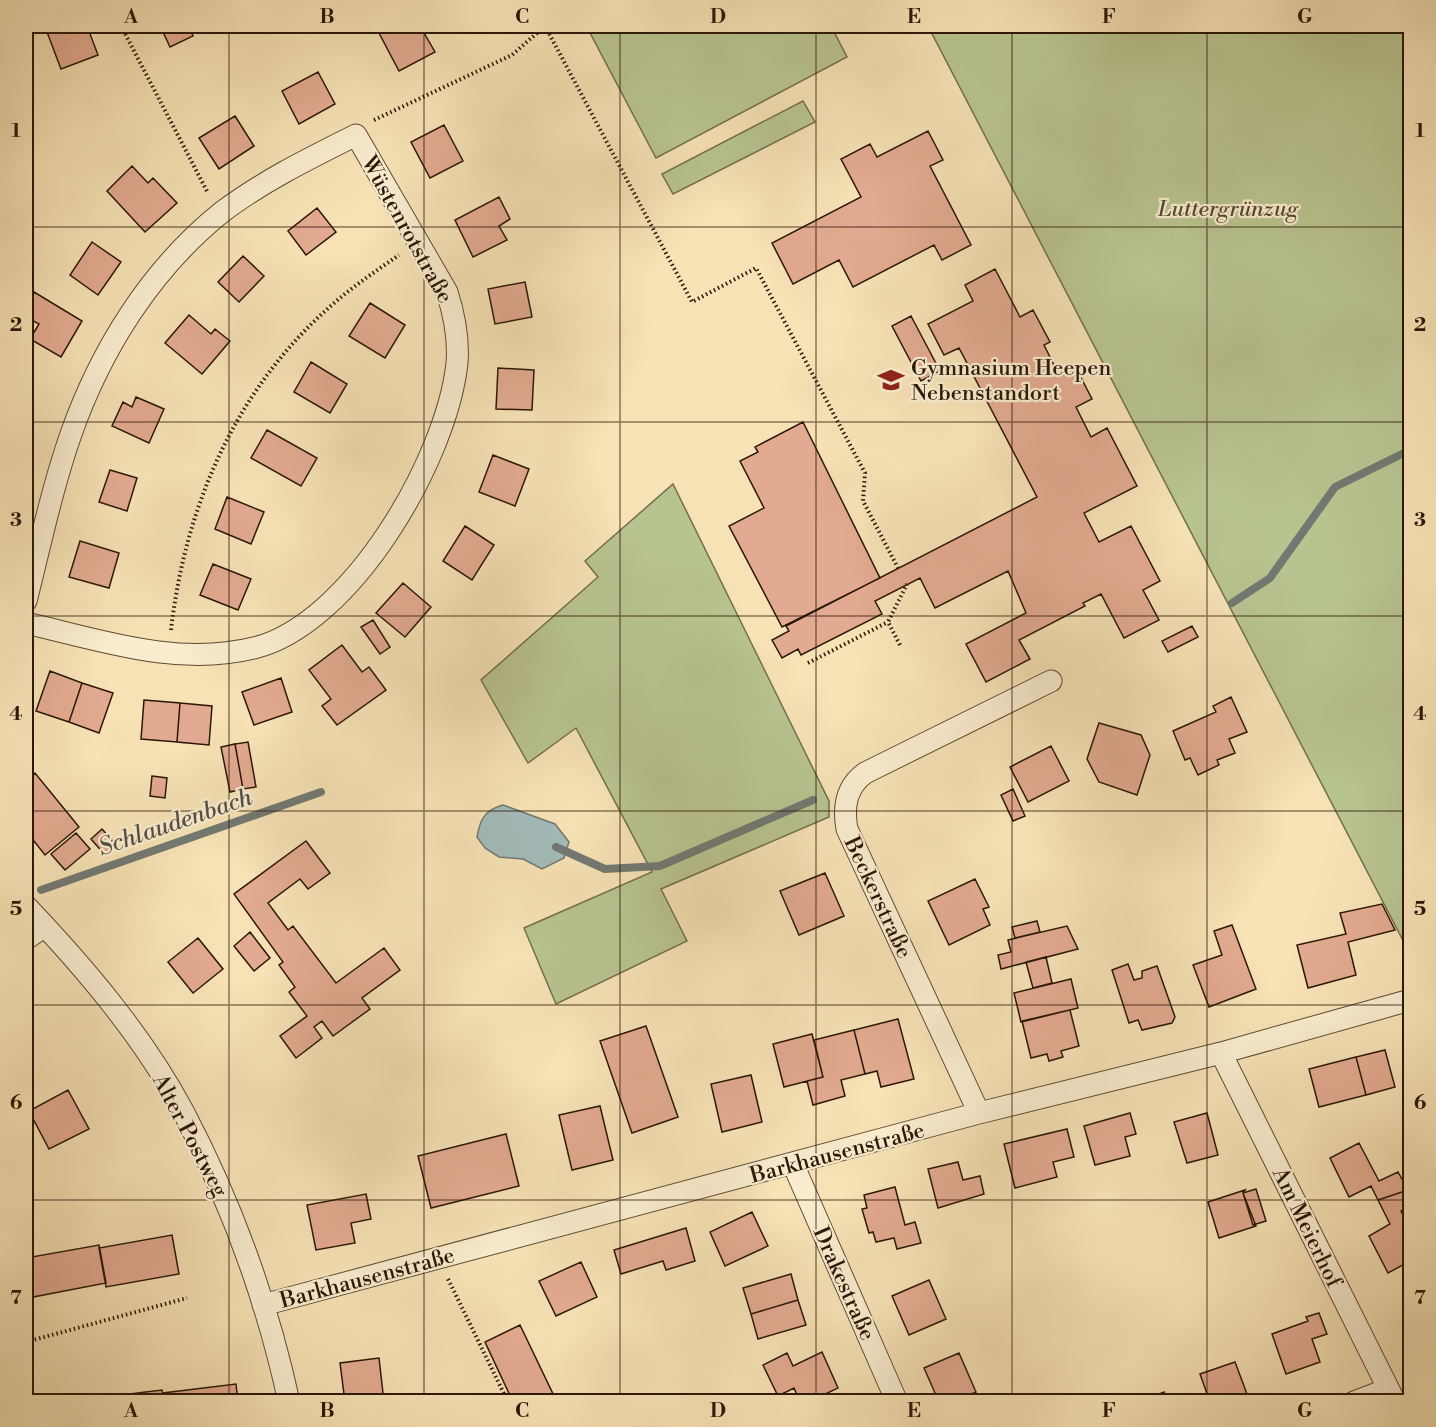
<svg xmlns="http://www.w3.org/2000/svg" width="1436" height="1427" font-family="'Libre Bodoni',serif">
  <rect width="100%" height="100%" fill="#f6e2b5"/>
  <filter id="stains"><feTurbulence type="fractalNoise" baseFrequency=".00333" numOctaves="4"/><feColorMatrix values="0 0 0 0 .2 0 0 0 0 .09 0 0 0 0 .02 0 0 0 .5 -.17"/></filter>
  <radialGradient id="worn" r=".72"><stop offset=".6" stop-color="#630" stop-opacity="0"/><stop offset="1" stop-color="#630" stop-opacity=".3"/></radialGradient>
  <path fill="#b8c490" stroke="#726e4c" stroke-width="1.5" d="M594 26H831L847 57 656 158 588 29Z
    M928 26H1410V954Z
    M803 101 815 122 673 194 662 174Z
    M673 484 829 801V817L661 889 687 941 556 1004 524 928 652 872 576 728 528 763 481 680 598 577 585 561Z"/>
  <path fill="#a2bbb9" stroke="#727972" stroke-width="1.5" d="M503 805 555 824 569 842 564 858 542 869 523 859 499 857 485 848 477 837C480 819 485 810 503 805Z"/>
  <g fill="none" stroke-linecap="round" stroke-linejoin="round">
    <path stroke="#727972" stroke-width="8" d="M1232 603 1270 578 1335 487 1410 450
      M556 847 605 869 660 866 813 800
      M41 890 321 792"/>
  </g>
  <path fill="#e2aa90" stroke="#2b1708" stroke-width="1.5" d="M64 26H87L98 55 61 69 47 32Z
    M155 26H188L193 36 170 47 162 30 158 31Z
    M393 26H420L435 52 399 71 379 33Z
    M318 72 335 104 299 124 282 91Z
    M235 116 254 146 219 169 199 138Z
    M444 125 463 161 430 178 411 142Z
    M928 131 943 160 930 166 971 245 942 260 934 245 853 287 839 260 793 284 772 243 861 197 841 159 870 144 877 157Z
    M132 166 148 183 153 178 177 203 145 232 107 191Z
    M499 197 510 219 499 226 507 240 473 257 455 220Z
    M317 208 336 232 306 255 288 231Z
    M92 242 121 262 98 295 70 275Z
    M243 256 264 276 239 302 218 282Z
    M995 269 1020 317 1033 310 1050 342 1044 345 1059 375 1075 366 1092 399 1076 407 1091 437 1107 428 1137 486 1084 513 1099 542 1131 526 1160 581 1143 590 1159 620 1124 638 1101 594 1083 603 1085 606 1019 640 1030 659 986 682 966 644 1026 613 1008 571 935 608 920 578 875 601 882 614 801 655 798 649 782 658 772 640 789 631 786 626 1037 497 959 348 944 355 928 324 973 301 965 285Z
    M525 282 532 317 495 324 488 289Z
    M34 292 82 321 61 357 30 339 39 324 26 317V307Z
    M370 303 405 325 385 358 349 336Z
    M189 315 211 334 215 329 230 341 202 374 165 343Z
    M911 316 940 371 921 381 892 326Z
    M311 362 347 384 330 413 294 392Z
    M498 368 534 370 532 410 496 409Z
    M136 397 164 409 149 443 112 426 123 402 132 407Z
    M803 422 880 578 782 627 729 526 764 508 740 461 758 452 755 447Z
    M267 430 317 458 301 486 251 458Z
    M493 455 529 469 515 506 479 492Z
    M110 470 137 478 127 511 99 502Z
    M227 497 264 512 251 544 215 529Z
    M465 526 494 545 472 580 443 561Z
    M80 541 119 553 109 588 69 577Z
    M213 564 251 579 238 610 200 595Z
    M403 583 431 607 405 637 376 613Z
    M373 620 390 647 380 654 361 627Z
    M1192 626 1198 637 1168 652 1162 641Z
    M342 645 362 672 369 667 386 690 337 725 322 706 331 699 309 670Z
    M50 671 82 683 69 722 36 711Z
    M281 678 292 712 254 725 242 692Z
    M82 683 113 693 99 733 69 722Z
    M1231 697 1247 732 1229 739 1235 753 1217 760 1219 765 1198 775 1190 758 1185 760 1173 731 1216 712 1213 706Z
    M144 700 180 703 177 742 141 739Z
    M180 703 212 706 209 745 177 742Z
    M1099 723 1141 735 1150 755 1137 795 1099 782 1087 759Z
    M248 742 256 787 243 789 235 744Z
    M235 744 243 789 230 792 221 747Z
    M1051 746 1069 781 1028 802 1010 767Z
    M26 768 32 776 35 773 79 827 45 855 26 831Z
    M152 776 167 778 165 798 150 796Z
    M1013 789 1025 816 1013 821 1001 795Z
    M102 829 116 845 105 855 91 839Z
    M76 833 90 849 65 870 51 854Z
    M306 841 330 873 308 889 300 879 268 903 288 930 293 926 336 983 384 948 400 970 362 998 370 1009 333 1036 322 1021 314 1027 322 1038 296 1058 280 1036 307 1016 289 992 295 987 279 965 283 962 234 894Z
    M825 873 844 916 799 935 780 891Z
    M975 879 989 907 983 909 990 925 949 945 928 901Z
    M1382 904 1395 930 1348 942 1356 975 1308 988 1297 945 1346 934 1340 913Z
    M1037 921 1040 932 1015 938 1012 927Z
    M1232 925 1256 989 1209 1007 1193 965 1222 955 1214 931Z
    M1067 926 1078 949 1001 969 998 955 1011 952 1008 940Z
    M250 932 270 958 254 971 234 946Z
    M198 938 223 969 193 993 168 962Z
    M1046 957 1052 983 1033 988 1026 962Z
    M1128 964 1134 980 1142 978V971L1157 966 1175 1017 1172 1023 1142 1030 1138 1020 1129 1023 1112 970Z
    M1071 979 1078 1008 1021 1022 1014 993Z
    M1070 1010 1079 1046 1061 1051 1063 1057 1049 1061 1047 1054 1031 1058 1022 1021Z
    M898 1019 914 1079 881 1087 877 1071 865 1074 854 1030Z
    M646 1026 678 1117 632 1133 600 1041Z
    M854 1030 865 1074 841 1080 845 1096 813 1105 807 1081 823 1077 814 1040Z
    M812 1034 823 1077 784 1087 773 1044Z
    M1385 1050 1395 1087 1366 1095 1356 1057Z
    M1356 1057 1366 1095 1319 1107 1309 1069Z
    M751 1075 762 1122 722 1132 711 1084Z
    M68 1090 89 1129 49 1149 29 1111Z
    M600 1106 613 1160 572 1170 559 1115Z
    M1130 1113 1136 1134 1125 1137 1130 1156 1095 1165 1084 1126Z
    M1207 1113 1218 1155 1187 1163 1174 1122Z
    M1067 1129 1074 1157 1053 1162 1057 1177 1015 1188 1004 1144Z
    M506 1134 519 1186 431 1208 418 1156Z
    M1359 1143 1379 1181 1398 1172 1408 1190 1378 1200 1371 1186 1349 1197 1330 1158Z
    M958 1162 963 1180 980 1176 984 1194 938 1208 928 1169Z
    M895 1187 905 1225 915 1222 921 1243 897 1249 894 1238 876 1242 873 1232 869 1233 862 1209 867 1208 864 1195Z
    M1256 1189 1266 1221 1253 1225 1243 1193Z
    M1245 1190 1243 1193 1256 1226 1219 1238 1208 1202Z
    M1408 1190 1410 1207 1401 1211 1410 1229V1261L1388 1273 1369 1236 1390 1224 1378 1200Z
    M366 1194 371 1219 351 1223 355 1243 316 1250 307 1205Z
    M752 1212 768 1246 725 1266 710 1232Z
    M686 1228 695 1261 666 1270 663 1261 621 1274 614 1250Z
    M172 1235 179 1274 106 1287 99 1248Z
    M99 1245 106 1283 33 1297 26 1258Z
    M581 1262 597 1297 556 1316 539 1281Z
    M791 1274 798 1300 751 1314 743 1288Z
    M929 1280 946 1319 909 1335 892 1296Z
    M798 1300 806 1325 758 1339 751 1314Z
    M1319 1313 1327 1334 1312 1339 1320 1362 1286 1374 1272 1334 1308 1321 1306 1317Z
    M520 1325 554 1396 543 1402H513L485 1342Z
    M822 1352 838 1388 809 1402H800L794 1388 778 1396 763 1365 787 1353 793 1366Z
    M959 1353 976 1392 953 1402H939L924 1368Z
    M379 1358 384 1402H345L340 1363Z
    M1235 1362 1250 1402H1210L1200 1374Z
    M236 1384 238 1402H164L163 1393Z
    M162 1390 164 1402H89L88 1399Z
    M1164 1392 1168 1402H1139Z"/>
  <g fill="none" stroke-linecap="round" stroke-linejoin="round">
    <g stroke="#5e4a33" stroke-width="23">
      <path id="street" d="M26 601C40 546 52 488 71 434 101 349 151 269 222 212 263 181 310 158 356 135L447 292C454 314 459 339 457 363 447 458 352 624 254 648 177 667 100 640 26 623
        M26 906C84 967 143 1036 183 1111 231 1202 267 1301 289 1402
        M26 939 45 926
        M1221 1053 1395 1402
        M979 1113 847 829C843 807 846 787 865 773L1051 681
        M793 1164 897 1402
        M263 1305 979 1113 1221 1053 1410 1000
        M1354 1402 1388 1389"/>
    </g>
    <path stroke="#2b1708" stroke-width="4" stroke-dasharray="1.5 3" stroke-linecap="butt" d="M121 26 208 193
      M545 26 692 302 756 268 865 473 863 501 898 568
      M374 120 512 55 545 26
      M171 630C186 501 239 382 340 298 358 283 379 269 399 255
      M900 645 888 622 907 584
      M808 663 888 622
      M448 1279 508 1402
      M26 1342 187 1298"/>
    <use href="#street" stroke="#f9eccf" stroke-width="21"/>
  </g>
  <path fill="none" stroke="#2b1708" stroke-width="1.5" stroke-opacity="0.55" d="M229 26V1402M424 26V1402M620 26V1402M816 26V1402M1012 26V1402M1207 26V1402M26 227H1410M26 422H1410M26 616H1410M26 811H1410M26 1005H1410M26 1200H1410"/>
  <defs>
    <g id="school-bare" transform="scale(2.07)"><path d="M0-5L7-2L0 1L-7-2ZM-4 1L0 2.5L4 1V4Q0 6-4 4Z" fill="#8f2418" stroke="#f9eccf" stroke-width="2.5" paint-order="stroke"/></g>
  </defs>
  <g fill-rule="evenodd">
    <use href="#school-bare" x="891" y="380"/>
  </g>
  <g text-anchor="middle" stroke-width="4.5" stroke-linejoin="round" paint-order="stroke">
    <g font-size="22" font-style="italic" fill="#554b31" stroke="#f9eccf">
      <text x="1228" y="216">Luttergrünzug</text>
    </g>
    <g font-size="22" fill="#2b1708" stroke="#f9eccf">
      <text transform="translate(408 229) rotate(61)" y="8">Wüstenrotstraße</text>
      <text transform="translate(879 897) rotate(65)" y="8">Beckerstraße</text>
      <text transform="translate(191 1135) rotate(62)" y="8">Alter Postweg</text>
      <text transform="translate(837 1152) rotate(-15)" y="8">Barkhausenstraße</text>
      <text transform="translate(1308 1227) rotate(64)" y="8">Am Meierhof</text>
      <text transform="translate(367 1277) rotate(-15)" y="8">Barkhausenstraße</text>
      <text transform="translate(845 1283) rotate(66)" y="8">Drakestraße</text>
    </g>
    <g font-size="22" fill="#2b1708" stroke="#f9eccf" text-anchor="start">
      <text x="911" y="375">Gymnasium Heepen<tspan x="911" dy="25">Nebenstandort</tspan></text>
    </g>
    <g font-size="24" font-style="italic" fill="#555046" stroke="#f9eccf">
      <text transform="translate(175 822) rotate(-19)" y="8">Schlaudenbach</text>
    </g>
  </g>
  <rect width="1436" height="1427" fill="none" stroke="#f6e2b5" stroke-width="66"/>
  <rect x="33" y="33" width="1370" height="1361" fill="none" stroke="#2b1708" stroke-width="2"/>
  <g font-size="20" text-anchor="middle" font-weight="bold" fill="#2b1708">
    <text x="131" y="23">A</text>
    <text x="327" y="23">B</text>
    <text x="522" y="23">C</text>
    <text x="718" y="23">D</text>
    <text x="914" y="23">E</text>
    <text x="1109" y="23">F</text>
    <text x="1305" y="23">G</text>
    <text x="16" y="137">1</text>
    <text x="1420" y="137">1</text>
    <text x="16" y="331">2</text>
    <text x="1420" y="331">2</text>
    <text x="16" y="526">3</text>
    <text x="1420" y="526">3</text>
    <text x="16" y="720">4</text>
    <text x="1420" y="720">4</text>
    <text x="16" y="915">5</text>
    <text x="1420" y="915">5</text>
    <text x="16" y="1109">6</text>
    <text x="1420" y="1109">6</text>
    <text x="16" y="1304">7</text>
    <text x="1420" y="1304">7</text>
    <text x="131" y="1417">A</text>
    <text x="327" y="1417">B</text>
    <text x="522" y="1417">C</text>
    <text x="718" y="1417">D</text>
    <text x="914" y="1417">E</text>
    <text x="1109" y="1417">F</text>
    <text x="1305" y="1417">G</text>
  </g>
  <rect width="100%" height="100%" filter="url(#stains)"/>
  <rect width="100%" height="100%" fill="url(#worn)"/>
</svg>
